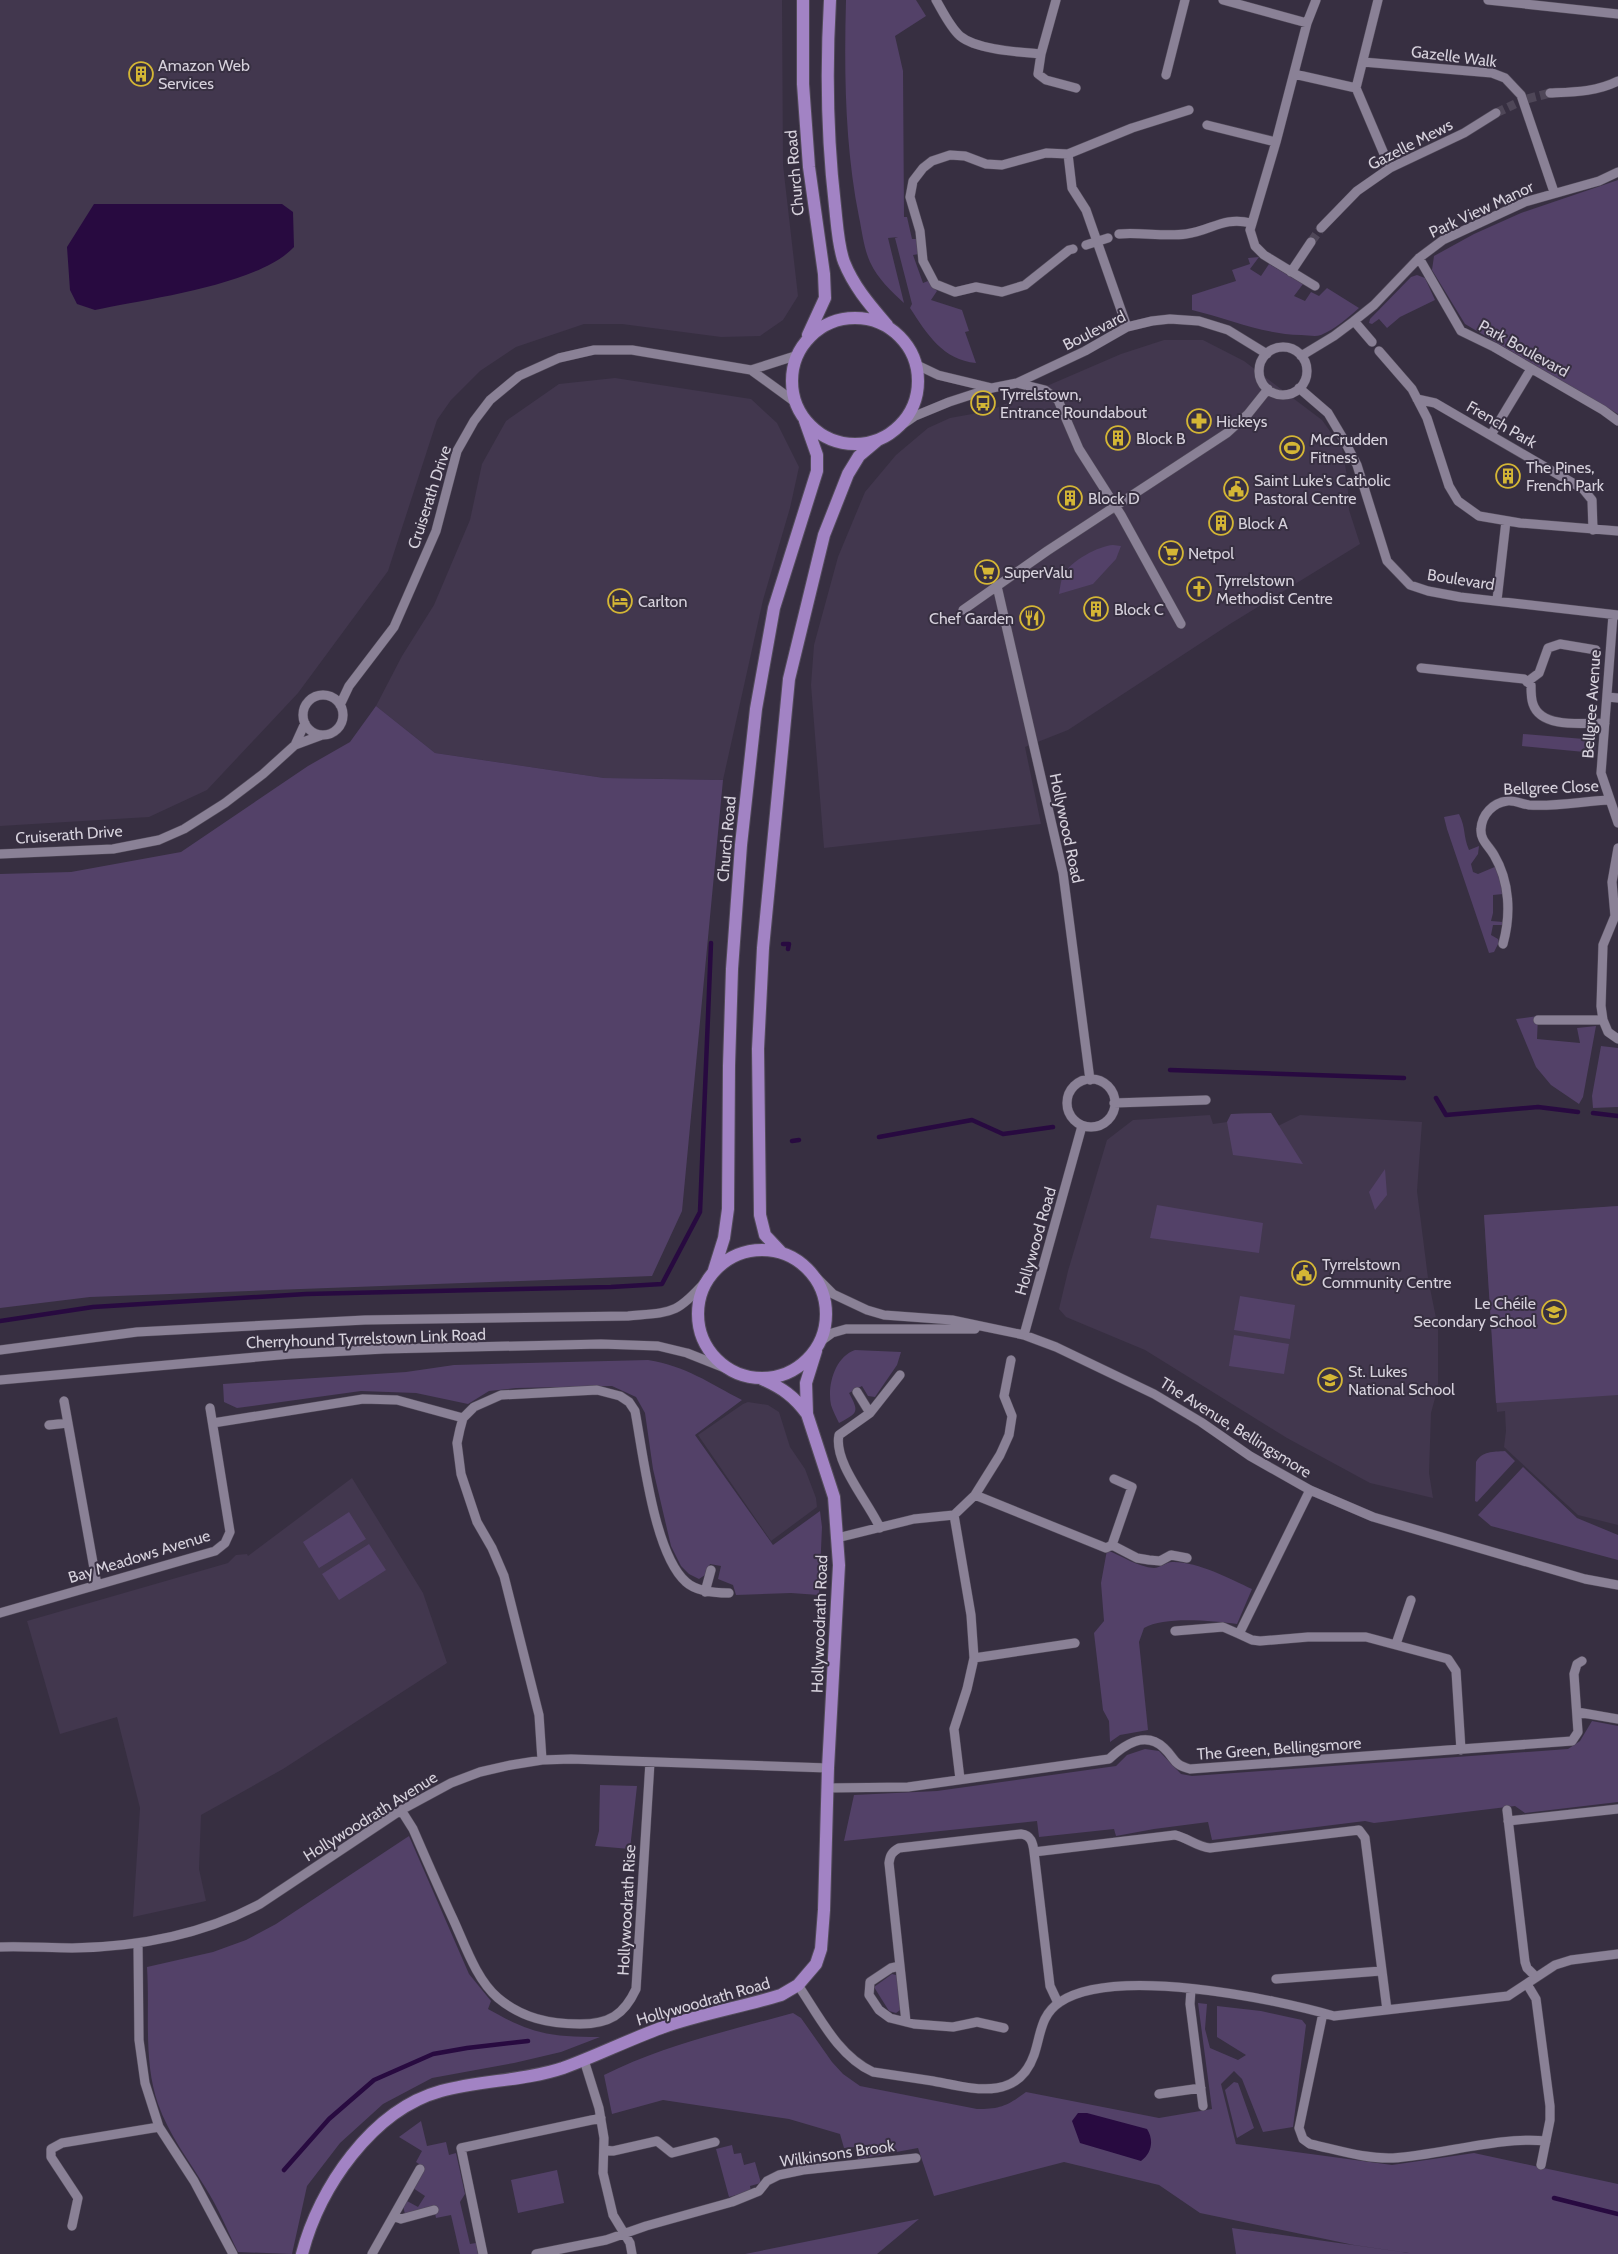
<svg xmlns="http://www.w3.org/2000/svg" width="1618" height="2254" font-family="Cabin,sans-serif">
  <rect width="100%" height="100%" fill="#372f41"/>
  <path fill="#42374e" d="M0 0H782L783 165 798 296 783 320 760 336 721 337 622 324H584L516 347 480 371 451 400 437 420 388 571 298 693 207 790 149 817 0 826Z
    M1164 340H1203L1244 361 1322 420 1342 448 1347 476 1349 510 1360 544 1230 624 1068 730 1025 747 1041 824 824 848 811 685 814 645 838 557 865 492 896 455 928 428 950 418 989 411 1121 354Z
    M615 378 751 399 777 423 799 467 790 508 763 600 723 780 604 778 435 753 376 706 402 656 434 605 470 520 482 464 506 421 559 384Z
    M1244 1113H1271L1278 1126 1300 1115 1422 1122 1417 1191 1428 1278 1438 1328V1387L1431 1413 1429 1473 1433 1498 1370 1483 1287 1438 1145 1350 1066 1317 1059 1309 1068 1271 1107 1140 1133 1120 1210 1115 1213 1124 1227 1122 1231 1114Z
    M1618 1206V1525L1578 1515 1504 1447 1506 1431 1505 1411 1497 1412 1484 1215Z
    M748 1402 768 1405 779 1412 790 1447 805 1469 816 1498 817 1507 771 1541 698 1435 743 1404Z
    M352 1478 423 1593 447 1663 283 1769 201 1815 199 1869 206 1901 133 1917 140 1808 117 1717 60 1734 27 1621 228 1563 236 1555 247 1554 248 1556Z"/>
  <path fill="#534168" d="M846 0H916L926 16 895 36 903 71 904 217H907L912 239H918L919 254 913 255 923 283 928 281 937 291 931 300 962 310 969 331 965 332 976 363C943 360 927 334 910 308L912 304 895 238 898 237 888 238 904 303C891 291 878 279 870 262 864 249 862 231 859 217 845 146 844 73 846 0Z
    M1618 180V414L1465 324 1432 270 1434 256 1474 234 1521 213Z
    M1259 257 1250 269 1261 276 1269 264 1303 284 1294 296 1305 301 1311 292 1319 296 1327 288 1359 308C1348 318 1335 329 1321 335 1315 337 1308 335 1301 335 1261 334 1230 319 1192 310V295L1236 281 1232 270 1250 264 1248 258Z
    M1417 275 1425 278 1435 300 1400 317 1387 328 1379 319 1372 324 1369 323 1370 319 1411 277Z
    M1113 545 1121 546 1116 559 1093 584 1059 594C1060 588 1061 580 1063 575 1071 561 1098 546 1113 545Z
    M376 706 435 753 604 778 723 780 682 1211 652 1276 90 1297 0 1308V874L71 872 181 852 308 766 350 742Z
    M1523 734 1596 740 1595 753 1522 746Z
    M1459 814C1466 828 1463 836 1469 850L1479 846 1478 854 1471 864 1473 872 1478 874 1497 866 1503 894 1493 895V913L1491 921 1503 922 1502 925H1493L1491 935 1498 939 1499 942 1494 952 1489 953 1447 829 1444 817Z
    M1538 1016 1537 1039 1580 1043 1577 1028 1596 1026 1583 1097 1579 1104 1551 1085 1536 1067 1516 1019Z
    M1601 1046 1618 1048V1107L1593 1108 1592 1096Z
    M1271 1113 1303 1164 1233 1155 1227 1122 1231 1114Z
    M1385 1169 1387 1195 1375 1210 1369 1192Z
    M1157 1205 1263 1223 1259 1253 1150 1238Z
    M1618 1206V1395L1496 1403 1484 1215Z
    M1240 1296 1295 1305 1290 1339 1234 1330Z
    M1234 1335 1289 1344 1284 1374 1229 1366Z
    M855 1350 901 1352 897 1365 875 1397 868 1396 862 1386 849 1393C860 1413 857 1413 839 1423 836 1417 833 1411 831 1405 827 1385 835 1357 855 1350Z
    M648 1360C686 1366 709 1383 742 1400L695 1435 773 1545 820 1511 822 1527 819 1595 791 1593 736 1595 733 1585 718 1579 721 1566 710 1564 705 1575 699 1579 689 1574 681 1566 671 1546 653 1469 645 1413 636 1397 612 1386 516 1388 489 1391 468 1404 416 1393 361 1391 237 1408 224 1402 223 1384 406 1372 454 1365Z
    M1505 1451 1515 1461 1477 1502 1475 1501 1476 1462C1482 1451 1493 1452 1505 1451Z
    M1523 1467 1577 1518 1618 1535V1560L1491 1526 1478 1515Z
    M349 1512 366 1539 319 1568 303 1542Z
    M369 1544 386 1570 339 1600 322 1574Z
    M1107 1550C1122 1556 1138 1567 1154 1568 1160 1568 1166 1562 1172 1562 1196 1561 1231 1579 1252 1589L1237 1624C1212 1621 1165 1616 1144 1628L1139 1642 1148 1730 1120 1735 1110 1742 1109 1721 1103 1710 1094 1633 1104 1621 1101 1583Z
    M1592 1721 1618 1726V1802L1525 1813 1515 1806 1374 1823 1365 1821 1212 1840 1208 1822 1154 1829 1116 1836 1114 1829 1039 1837 1037 1821 844 1841 854 1795 937 1791 1116 1766 1127 1755 1145 1749 1159 1751 1181 1774 1192 1776 1568 1749 1580 1741Z
    M600 1785 637 1786 630 1849 595 1846 599 1831Z
    M409 1836 469 1974 491 2001 488 2009C532 2034 550 2037 600 2037L561 2052 514 2063 432 2078 383 2104 340 2143 307 2186 292 2254 238 2252C227 2230 218 2207 205 2187 188 2159 169 2135 158 2104 143 2060 150 2013 147 1967L213 1952 246 1940 276 1924Z
    M892 1974 896 1975C901 1984 902 2000 900 2010L896 2013 889 2011 874 1987Z
    M1198 2003 1207 2004 1205 2029 1210 2048 1238 2060 1246 2055 1217 2037V2006L1261 2011 1302 2020 1306 2025 1293 2127 1263 2132 1242 2079 1234 2071 1221 2084 1236 2144 1392 2165 1474 2153 1618 2184V2254H1236L1232 2228 1409 2253 1354 2245 1200 2213 1159 2185 1064 2162 934 2196 918 2148 858 2159 855 2147 844 2148 840 2134 789 2119 663 2100 612 2114 604 2075C664 2045 728 2031 793 2013L801 2018 832 2062 843 2074 860 2086 977 2109C1000 2109 1007 2106 1026 2092L1159 2118 1212 2109Z
    M1234 2082 1238 2083 1254 2128 1237 2138 1225 2090Z
    M421 2121 427 2146 446 2142 449 2155 456 2153 465 2194 460 2202 470 2244 476 2243 478 2254H460L451 2215 436 2218 434 2208 405 2214 403 2206 407 2201 418 2207 425 2196 413 2188 425 2168 416 2162 422 2151 399 2137Z
    M732 2145 734 2154 741 2153 744 2165 755 2162 761 2183 750 2186 751 2191 729 2197 716 2149Z
    M557 2170 564 2203 518 2213 511 2180Z
    M919 2219 877 2254H745Z"/>
  <path fill="#280a40" d="M94 204H282L293 212 294 247C259 285 146 299 95 310L77 304 70 290 67 247Z
    M1078 2113H1087L1147 2129C1154 2140 1152 2153 1141 2161L1080 2143 1072 2121Z"/>
  <g fill="none" stroke-linecap="round" stroke-linejoin="round">
    <path stroke="#280a40" stroke-width="4.5" d="M783 944H789L788 949
      M1170 1070 1404 1078
      M1436 1098 1446 1115 1538 1107 1578 1112
      M1593 1113 1618 1116
      M879 1137 972 1120 1003 1134 1053 1127
      M792 1141 799 1140
      M0 1321 93 1307 306 1294 611 1287 662 1284 700 1212 711 943
      M284 2170 329 2119 374 2080 433 2054 467 2048 528 2041
      M1554 2198 1618 2214"/>
    <path stroke="#4f4758" stroke-width="9" stroke-dasharray="9 4.5" stroke-linecap="butt" d="M1527 99 1550 93
      M1496 113 1515 104
      M1311 242 1321 228"/>
    <g stroke="#524b5a" stroke-width="10">
      <path id="minor" d="M936 0C943 12 950 27 960 36 977 50 1019 52 1041 54
        M1056 0 1041 54 1038 74 1046 80 1076 88
        M1223 0 1307 23
        M1488 0 1618 14
        M1363 62 1492 73 1505 78 1521 95 1554 192
        M1294 74 1356 88
        M1166 75 1185 0
        M1356 88 1378 0
        M1356 88 1390 168
        M1550 93C1574 92 1596 92 1618 81
        M1207 125 1276 142
        M1068 154 1072 188 1086 210 1127 327
        M1321 228 1357 191 1390 168 1464 133 1496 113
        M1119 234C1141 232 1164 237 1186 234 1211 231 1223 216 1251 223
        M1086 245 1108 238
        M1073 249 1069 250 1025 285 1002 292 976 287 955 292 935 284 923 261 920 231 910 197 913 181 923 168 932 161 950 155 965 156 986 164 1002 165 1046 153 1068 154 1132 128 1189 110
        M1419 258 1461 331 1494 347 1603 410 1618 421
        M1291 272 1311 242
        M1315 286 1264 255 1255 246 1250 230 1276 142 1307 23 1316 0
        M1354 321 1372 342
        M1259 371a24 24 0 1 1 48 0a24 24 0 1 1-48 0Z
        M1379 351 1412 389 1427 418 1449 486 1458 501 1479 516 1520 523 1618 531
        M1301 356 1334 336 1354 321 1374 305 1419 258 1443 240 1525 202 1599 181 1618 172
        M917 365 938 375 992 388
        M751 370 798 355
        M1017 383 1045 390 1058 400 1079 449 1121 515 1181 624
        M1299 388 1328 413 1344 440 1357 465 1387 561 1410 585 1428 591 1460 597 1618 615
        M1417 399 1435 403 1583 489 1592 500 1593 530
        M899 427 915 416 949 402 992 388 1017 383 1085 351 1127 327 1152 321 1170 319 1199 321 1228 330 1267 354
        M1491 435 1531 369
        M997 586 1063 873 1090 1080
        M1497 600 1506 521
        M963 610 1047 551 1227 433 1248 414 1268 389
        M1613 615 1601 773 1618 823
        M1421 668 1524 679 1531 685C1531 691 1531 699 1533 704 1541 729 1584 723 1605 723
        M1527 682 1539 673 1548 648 1560 644 1596 650
        M303 715a20 20 0 1 1 40 0a20 20 0 1 1-40 0Z
        M1607 697 1618 698
        M340 705 349 686 394 627 436 531 457 451 474 421 490 400 519 376 559 358 594 350H632L751 370 795 402
        M295 745 322 735
        M1618 848 1612 882 1615 916 1603 945 1601 1006 1603 1020 1608 1032 1618 1039
        M0 854 113 849 159 840 184 829 225 803 263 774 295 745 305 723
        M1503 944C1511 915 1510 882 1494 855 1489 846 1480 840 1481 829 1482 814 1493 803 1507 801 1514 800 1522 804 1529 805 1554 807 1585 801 1609 800
        M1538 1020H1603
        M1067 1103a24 24 0 1 1 48 0a24 24 0 1 1-48 0Z
        M1114 1103 1206 1100
        M816 1277 833 1294 867 1310 884 1315 952 1320 1024 1335 1056 1347 1154 1394 1201 1422 1250 1456 1310 1490 1373 1517 1585 1579 1618 1585
        M1024 1335 1082 1126
        M821 1341 832 1333 846 1329H975
        M0 1350 137 1332 365 1320 628 1316C672 1312 676 1315 706 1281
        M0 1380 291 1354 384 1349 601 1344 658 1346 687 1353 730 1370
        M857 1392 870 1413
        M64 1401 97 1585
        M213 1423 363 1399 397 1400 463 1418
        M49 1425 68 1423
        M1114 1479 1132 1487 1112 1545 1137 1558 1149 1560 1160 1561 1171 1555 1187 1558
        M1310 1490 1239 1634 1252 1640 1260 1641 1308 1637H1366L1448 1659 1456 1671 1461 1750
        M975 1495 1106 1548 1112 1545
        M954 1515 971 1615 974 1658 967 1689 954 1729 960 1779
        M880 1528C869 1503 833 1462 839 1435L870 1413 900 1375
        M837 1538 914 1519 954 1515 975 1495 1000 1455 1009 1435 1012 1416 1004 1396 1011 1360
        M705 1592 711 1570
        M0 1613 215 1551 225 1543 230 1532 210 1408
        M1175 1631 1223 1627 1239 1634
        M1396 1644 1411 1600
        M974 1658 1075 1643
        M1577 1712 1618 1719
        M542 1760 539 1715 504 1576 492 1548 477 1522 461 1474 457 1443 460 1429 463 1418 474 1407 501 1395 597 1390 620 1396 629 1402 635 1411C643 1453 654 1554 686 1582 697 1592 715 1593 729 1593
        M827 1788 908 1787 1109 1759C1124 1745 1145 1730 1164 1748 1176 1759 1172 1764 1190 1769L1572 1741 1578 1732 1574 1674 1577 1664 1582 1661
        M401 1810 413 1829C426 1859 439 1889 453 1919 465 1945 476 1979 498 1998 522 2018 549 2024 580 2024 609 2024 624 2015 636 1989L650 1762
        M1507 1810 1525 1962 1527 1968 1536 1977
        M1508 1821 1618 1809
        M1034 1852 1050 1986 1058 2003
        M138 1944 139 2040 145 2083 159 2127 194 2181 233 2254
        M0 1947C24 1946 48 1948 72 1948 137 1947 202 1935 260 1904L401 1810 451 1783 480 1772 511 1765 542 1760 571 1759 828 1768
        M900 1966 891 1968 870 1982 869 1995 879 2010 890 2018 914 2024 953 2027 977 2022 1004 2028
        M1276 1979 1381 1971
        M1527 1984 1536 1999 1550 2106V2120L1541 2165
        M798 1985C819 2016 838 2056 873 2072 894 2075 913 2078 933 2081 971 2088 1017 2103 1034 2055 1041 2035 1040 2015 1060 2002 1114 1966 1272 1998 1334 2016L1508 1996 1555 1965 1571 1960 1618 1954
        M1191 1989 1190 2004 1203 2106
        M1323 2013 1299 2128 1303 2139 1310 2144C1338 2150 1365 2159 1393 2158 1441 2155 1500 2136 1546 2141
        M906 2022 889 1863C890 1855 892 1852 899 1848L1021 1834C1031 1835 1033 1843 1034 1852L1175 1835C1188 1838 1197 1847 1210 1848L1359 1830 1365 1838 1387 2010
        M584 2060 599 2108 604 2138 603 2173 613 2215 630 2243 632 2254
        M1159 2094 1201 2088
        M604 2150 613 2151 657 2141 672 2153 715 2142
        M394 2216 401 2219 434 2210
        M72 2226 78 2198 51 2157V2149L62 2143 159 2127
        M372 2254 420 2169
        M483 2254 461 2148 601 2118
        M536 2254 606 2240 646 2226 732 2202 759 2191 767 2181 779 2175 803 2170 916 2158"/>
    </g>
    <g stroke="#524b5a" stroke-width="14">
      <path id="major" d="M803 0V84L809 167 824 274 825 298 808 335
        M830 0C826 69 827 137 835 206 837 224 838 246 844 262 854 287 870 305 887 325
        M792 381a63 63 0 1 1 126 0a63 63 0 1 1-126 0Z
        M698 1314a64 64 0 1 1 128 0a64 64 0 1 1-128 0Z
        M781 1252 765 1235 760 1215 758 1049 763 948 789 679 824 535 848 474 859 456 878 440
        M714 1270 724 1238 728 1209 729 1066 732 969 741 845 756 709 774 608 817 471V455L805 421
        M762 1379C782 1388 794 1396 807 1414
        M302 2254C319 2188 372 2110 441 2091 481 2080 524 2081 563 2068 596 2056 628 2040 661 2028 700 2014 742 2007 781 1995L798 1985 816 1964 821 1949 824 1910 828 1768 839 1565 834 1497 807 1414 806 1383 816 1351"/>
    </g>
    <use href="#minor" stroke="#8a8196" stroke-width="9"/>
    <use href="#major" stroke="#a283c4" stroke-width="12"/>
  </g>
  <defs>
    <g id="building-ring" transform="scale(1.25)"><circle r="9.5" fill="#372f41" stroke="#d4b635" stroke-width="1.5"/><path d="M-4-6H4V6H1V3H-1V6H-4ZM-2.5-4.3h1.7v1.8h-1.7ZM.8-4.3h1.7v1.8H.8ZM-2.5-1h1.7V.8h-1.7ZM.8-1h1.7V.8H.8Z" fill="#d4b635"/></g>
    <g id="bus-ring" transform="scale(1.25)"><circle r="9.5" fill="#372f41" stroke="#d4b635" stroke-width="1.5"/><path d="M-5-6H5V4H4V6H2V4H-2V6H-4V4H-5ZM-3.5-4V0h7V-4ZM-3.5 1.2v1.5H-2V1.2ZM2 1.2v1.5H3.5V1.2Z" fill="#d4b635"/></g>
    <g id="pharmacy-ring" transform="scale(1.25)"><circle r="9.5" fill="#372f41" stroke="#d4b635" stroke-width="1.5"/><path d="M-2-6h4v4h4v4h-4v4h-4v-4h-4v-4h4Z" fill="#d4b635"/></g>
    <g id="stadium-ring" transform="scale(1.25)"><circle r="9.5" fill="#372f41" stroke="#d4b635" stroke-width="1.5"/><path d="M0-5a6.5 5 0 1 0 0 10a6.5 5 0 1 0 0-10ZM-3.5-1.8h7v3.6h-7Z" fill="#d4b635"/></g>
    <g id="civic-ring" transform="scale(1.25)"><circle r="9.5" fill="#372f41" stroke="#d4b635" stroke-width="1.5"/><path d="M-.6-6.5H3V-4.5H.6V-3L4-1V1h2V6H-6V1h2V-1L-.6-3ZM-1.2 2.5V6h2.4V2.5Z" fill="#d4b635"/></g>
    <g id="supermarket-ring" transform="scale(1.25)"><circle r="9.5" fill="#372f41" stroke="#d4b635" stroke-width="1.5"/><path d="M-6-5.5h2.5l.6 2H6L4.5 2H-2.5L-4.4-4H-6ZM-1.5 3.2a1.3 1.3 0 1 0 .1 0ZM3 3.2a1.3 1.3 0 1 0 .1 0Z" fill="#d4b635"/></g>
    <g id="church-ring" transform="scale(1.25)"><circle r="9.5" fill="#372f41" stroke="#d4b635" stroke-width="1.5"/><path d="M-1.2-6h2.4v3.5h3.3v2.4h-3.3V6h-2.4V-.1h-3.3v-2.4h3.3Z" fill="#d4b635"/></g>
    <g id="hotel-ring" transform="scale(1.25)"><circle r="9.5" fill="#372f41" stroke="#d4b635" stroke-width="1.5"/><path d="M-6-4.5h1.5V1H6V5H4.5V3h-9V5H-6ZM-4 0a1.8 1.8 0 1 1 3.6 0ZM.5 0V-2.5h3Q6-2.5 6 0Z" fill="#d4b635"/></g>
    <g id="restaurant-ring" transform="scale(1.25)"><circle r="9.5" fill="#372f41" stroke="#d4b635" stroke-width="1.5"/><path d="M-5-6h1v4h1v-4h1v4h1v-4h1v5L-1.5 .5V6h-2V.5L-5-1ZM5-6V6H3V1.5H1.5Q1.5-4 5-6Z" fill="#d4b635"/></g>
    <g id="school-ring" transform="scale(1.25)"><circle r="9.5" fill="#372f41" stroke="#d4b635" stroke-width="1.5"/><path d="M0-5L7-2L0 1L-7-2ZM-4 1L0 2.5L4 1V4Q0 6-4 4Z" fill="#d4b635"/></g>
  </defs>
  <g fill-rule="evenodd">
    <use href="#building-ring" x="141" y="74"/>
    <use href="#bus-ring" x="983" y="403"/>
    <use href="#pharmacy-ring" x="1199" y="421"/>
    <use href="#building-ring" x="1118" y="438"/>
    <use href="#stadium-ring" x="1292" y="448"/>
    <use href="#building-ring" x="1508" y="476"/>
    <use href="#civic-ring" x="1236" y="489"/>
    <use href="#building-ring" x="1070" y="498"/>
    <use href="#building-ring" x="1221" y="523"/>
    <use href="#supermarket-ring" x="1171" y="553"/>
    <use href="#supermarket-ring" x="987" y="572"/>
    <use href="#church-ring" x="1199" y="589"/>
    <use href="#hotel-ring" x="620" y="601"/>
    <use href="#building-ring" x="1096" y="609"/>
    <use href="#restaurant-ring" x="1032" y="618"/>
    <use href="#civic-ring" x="1304" y="1273"/>
    <use href="#school-ring" x="1554" y="1312"/>
    <use href="#school-ring" x="1330" y="1380"/>
  </g>
  <g text-anchor="middle" stroke-width="4" stroke-linejoin="round" paint-order="stroke">
    <g font-size="16" fill="#d6d1dc" stroke="#372f41">
      <text transform="translate(1454 56) rotate(7)" y="6">Gazelle Walk</text>
      <text transform="translate(1410 144) rotate(-27)" y="6">Gazelle Mews</text>
      <text transform="translate(794 173) rotate(-95)" y="6">Church Road</text>
      <text transform="translate(1481 209) rotate(-25)" y="6">Park View Manor</text>
      <text transform="translate(1094 330) rotate(-27)" y="6">Boulevard</text>
      <text transform="translate(1524 348) rotate(29)" y="6">Park Boulevard</text>
      <text transform="translate(1502 424) rotate(30)" y="6">French Park</text>
      <text transform="translate(429 497) rotate(-72)" y="6">Cruiserath Drive</text>
      <text transform="translate(1461 579) rotate(9)" y="6">Boulevard</text>
      <text transform="translate(1591 704) rotate(-86)" y="6">Bellgree Avenue</text>
      <text transform="translate(1551 787) rotate(-2)" y="6">Bellgree Close</text>
      <text transform="translate(1067 828) rotate(78)" y="6">Hollywood Road</text>
      <text transform="translate(69 834) rotate(-4)" y="6">Cruiserath Drive</text>
      <text transform="translate(726 839) rotate(-85)" y="6">Church Road</text>
      <text transform="translate(1035 1241) rotate(-74)" y="6">Hollywood Road</text>
      <text transform="translate(366 1338) rotate(-2)" y="6">Cherryhound Tyrrelstown Link Road</text>
      <text transform="translate(1236 1427) rotate(32)" y="6">The Avenue, Bellingsmore</text>
      <text transform="translate(139 1556) rotate(-17)" y="6">Bay Meadows Avenue</text>
      <text transform="translate(819 1624) rotate(-88)" y="6">Hollywoodrath Road</text>
      <text transform="translate(1279 1748) rotate(-4)" y="6">The Green, Bellingsmore</text>
      <text transform="translate(370 1816) rotate(-32)" y="6">Hollywoodrath Avenue</text>
      <text transform="translate(626 1910) rotate(-87)" y="6">Hollywoodrath Rise</text>
      <text transform="translate(703 2001) rotate(-16)" y="6">Hollywoodrath Road</text>
      <text transform="translate(837 2153) rotate(-8)" y="6">Wilkinsons Brook</text>
    </g>
    <g font-size="16" fill="#d6d1dc" stroke="#372f41" text-anchor="start">
      <text x="158" y="71">Amazon Web<tspan x="158" dy="18">Services</tspan></text>
      <text x="1000" y="400">Tyrrelstown,<tspan x="1000" dy="18">Entrance Roundabout</tspan></text>
      <text x="1216" y="427">Hickeys</text>
      <text x="1136" y="444">Block B</text>
      <text x="1310" y="445">McCrudden<tspan x="1310" dy="18">Fitness</tspan></text>
      <text x="1526" y="473">The Pines,<tspan x="1526" dy="18">French Park</tspan></text>
      <text x="1254" y="486">Saint Luke's Catholic<tspan x="1254" dy="18">Pastoral Centre</tspan></text>
      <text x="1088" y="504">Block D</text>
      <text x="1238" y="529">Block A</text>
      <text x="1188" y="559">Netpol</text>
      <text x="1004" y="578">SuperValu</text>
      <text x="1216" y="586">Tyrrelstown<tspan x="1216" dy="18">Methodist Centre</tspan></text>
      <text x="638" y="607">Carlton</text>
      <text x="1114" y="615">Block C</text>
      <text x="1014" y="624" text-anchor="end">Chef Garden</text>
      <text x="1322" y="1270">Tyrrelstown<tspan x="1322" dy="18">Community Centre</tspan></text>
      <text x="1536" y="1309" text-anchor="end">Le Chéile<tspan x="1536" dy="18">Secondary School</tspan></text>
      <text x="1348" y="1377">St. Lukes<tspan x="1348" dy="18">National School</tspan></text>
    </g>
  </g>
</svg>
